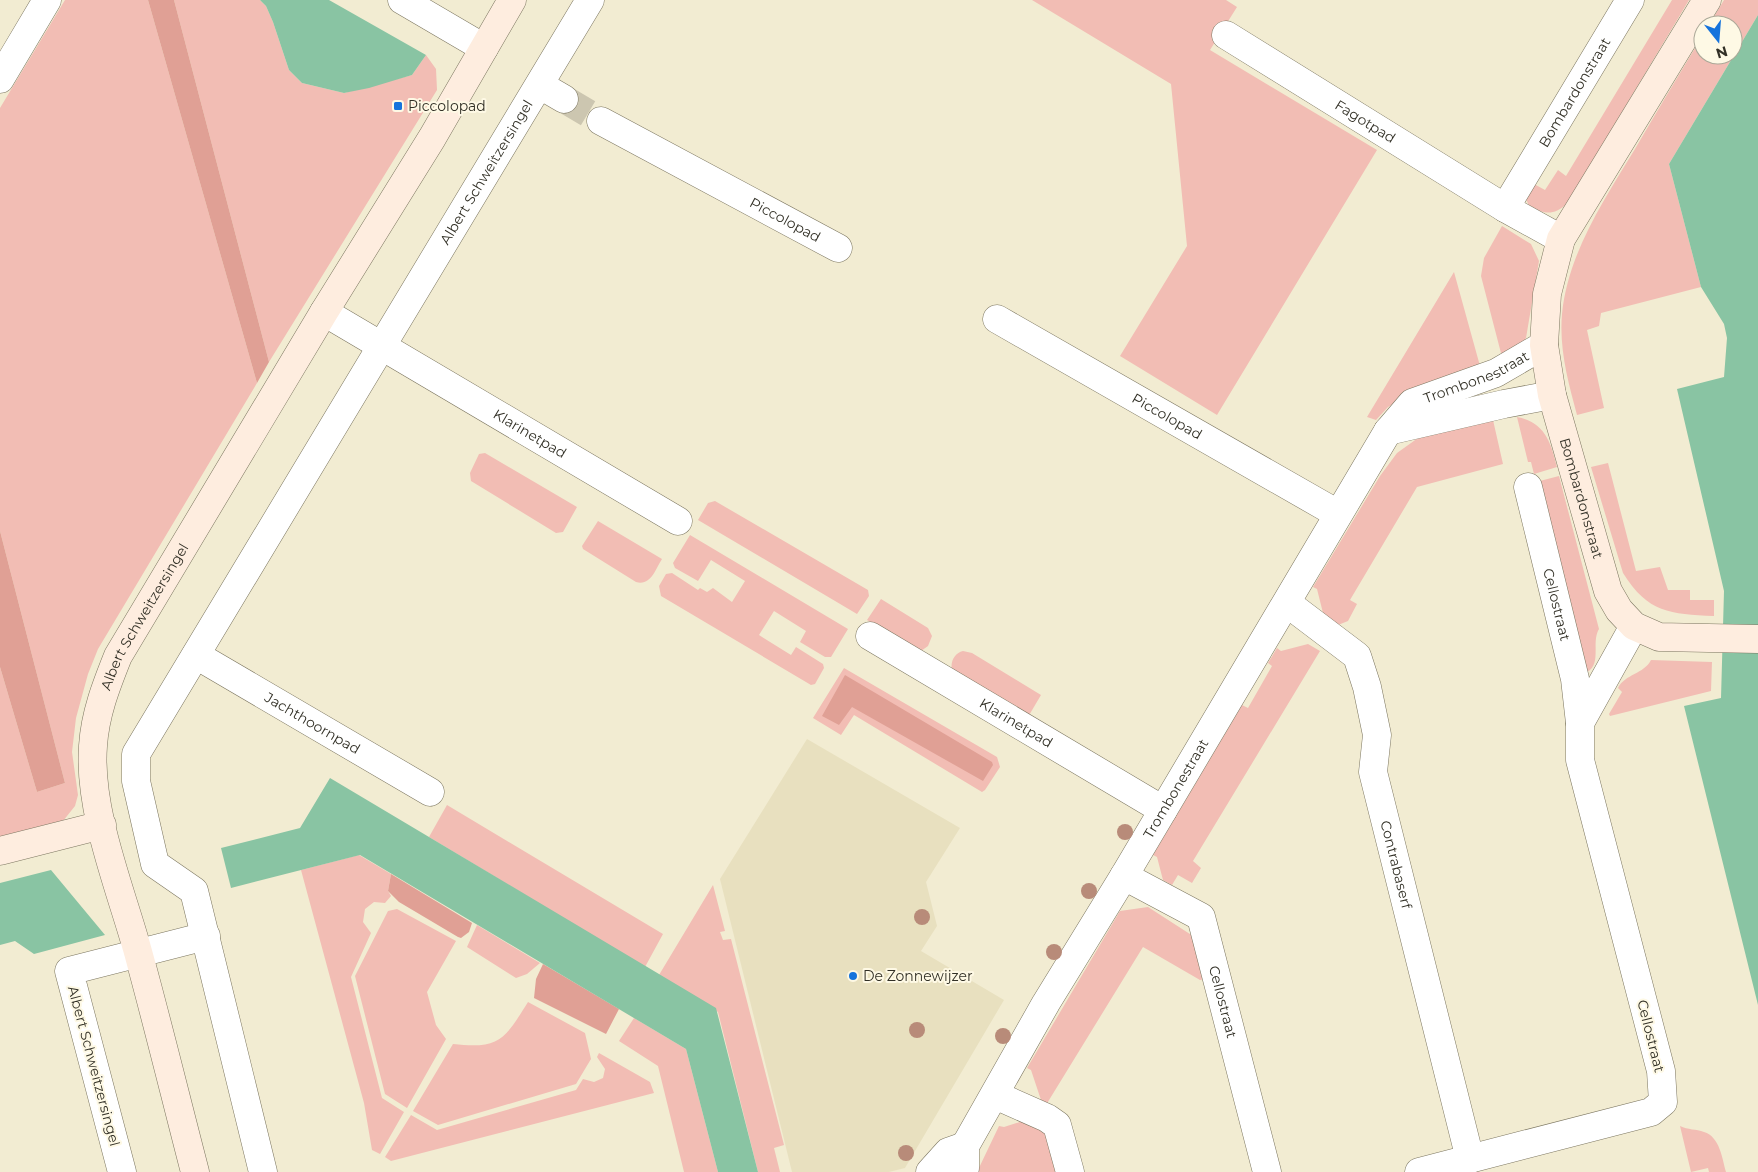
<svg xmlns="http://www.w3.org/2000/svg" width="1758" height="1172" font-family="Montserrat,sans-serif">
  <rect width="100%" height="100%" fill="#f2ecd2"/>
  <path fill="#e8e0bf" d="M807 739 960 828 926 882 937 926 921 951 1004 1000 905 1168 889 1172H792L720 879Z"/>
  <path fill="#f2bdb4" d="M65 0H148L257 383 98 649 88 674 76 718 72 752 78 795 75 806 63 821 0 842V667L37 792 65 783 0 531V108Z
    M174 0H260L266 6 273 22 289 70 302 83 344 93 412 75 426 55 436 69 437 90 269 362Z
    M1032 0H1226L1237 7 1210 50 1377 150 1217 415 1120 356 1187 246 1171 84Z
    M1672 0H1689L1567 204C1553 216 1544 214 1529 206L1526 199 1534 184 1545 190 1558 170 1566 176Z
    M1724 0H1758V15L1669 164 1701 287 1601 313 1599 326 1587 330 1604 408 1577 415C1568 381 1559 349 1562 314 1568 253 1604 200 1635 149 1657 111 1680 73 1703 35V55H1733V25H1709Z
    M1502 226 1531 244 1539 261 1526 338 1522 344 1502 357 1481 276 1484 258Z
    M1454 272 1480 366 1410 394 1388 407 1376 420 1367 417Z
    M1517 417C1545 422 1551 443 1557 467L1534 474 1531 462H1528Z
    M1493 420 1503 464 1417 487 1350 600 1357 604 1348 621 1338 625 1324 617 1317 589 1313 587 1380 476 1397 453 1418 438Z
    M485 453 577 507 563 532 556 533 471 481 470 473 479 454Z
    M1608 463 1636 571 1660 567 1668 590H1690V600H1714V616C1670 614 1648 613 1623 573L1591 467Z
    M1559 476 1599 629C1591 642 1602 664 1587 672L1536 482Z
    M715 501 868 590 869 596 857 614 698 520 708 503Z
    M598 521 662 559C655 570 651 586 636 582L583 549 582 546Z
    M690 535 848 629 831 657H825L800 642 806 631 774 611 759 635 791 655 796 647 823 664 824 668 815 684 811 685 661 596 659 586 666 574 672 573 698 590 700 588 707 592 713 588 732 602 745 581 711 560 698 581 675 568 673 563Z
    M881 599 928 628 932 636 928 646 921 651 867 620Z
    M1308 644 1320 651 1193 861 1201 868 1192 883 1178 875 1172 885 1163 880 1157 857 1153 855 1242 705 1248 708 1272 666 1268 663 1277 648 1281 651Z
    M963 651 972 653 1041 695 1028 717 952 670C950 661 955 653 963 651Z
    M1651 660 1712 662 1711 691 1610 716 1609 714 1622 692 1618 688C1625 674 1644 674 1651 660Z
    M844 668 997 757 1000 767 985 790 982 792 854 715 841 735 813 718Z
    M447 805 663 934 645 967 429 837Z
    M359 855 391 874 388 891 391 896 385 903 374 902 365 909 363 922 371 933 351 977 382 1098 404 1112 380 1154 372 1150 364 1103 301 870Z
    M713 885 725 931 720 932 723 940 731 939 784 1145 774 1148 780 1172H758L718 1012 659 975Z
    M1148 907 1193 936 1205 979 1200 980 1143 947 1046 1105 1041 1100 1031 1070 1027 1068 1120 911Z
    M397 909 456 941 427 992 436 1025 446 1039 407 1108 385 1094 355 976 388 911Z
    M477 925 540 963 527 974 516 978 467 947Z
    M528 1002 585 1033 591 1059 576 1084 438 1125 413 1111 453 1044C500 1049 504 1040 528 1002Z
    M634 1018 686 1049 718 1172H684L658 1066 619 1041Z
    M599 1053 650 1082 654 1093 391 1161 385 1157 411 1115 437 1130 576 1090 583 1079 594 1082 603 1078 605 1069 597 1057Z
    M1026 1120 1045 1132 1058 1172H977L999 1126 1004 1127Z
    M1680 1126C1688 1130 1696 1129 1704 1132 1720 1137 1722 1158 1726 1172H1709L1708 1168 1691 1172Z"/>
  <path fill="#e0a095" d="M148 0H174L269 362 257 383Z
    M0 531 65 783 37 792 0 667Z
    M845 675 992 762 993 765 983 781 852 707 839 725 822 716Z
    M391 874 472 923 469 932 461 938 458 937 399 902 388 891Z
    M543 964 619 1009 606 1034 534 998 536 979Z"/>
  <path fill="#89c4a3" d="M260 0H329L426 55 412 75 369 88 344 93 302 83 289 70 273 22 266 6Z
    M1758 15V1005L1684 706 1721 698 1724 591 1677 389 1724 377 1727 338 1724 324 1701 287 1669 164Z
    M330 778 716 1008 758 1172H718L686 1049 360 855 231 888 221 848 300 828Z
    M51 870 105 935 34 954 15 941 0 945V883Z"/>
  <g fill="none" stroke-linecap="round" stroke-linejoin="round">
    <path stroke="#ccc6b0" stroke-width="28" stroke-dasharray="28 14" stroke-linecap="butt" d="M564 99 601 121"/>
    <g stroke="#7c7660" stroke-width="29">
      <g id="street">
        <path d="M402 0 484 48"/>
        <path id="s1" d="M1226 35 1505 208"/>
        <path d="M0 79 47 0"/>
        <path d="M540 85 564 99"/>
        <path id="s2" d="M601 121 838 248"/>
        <path id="s3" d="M1561 239 1505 208 1630 0"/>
        <path id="s4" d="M324 312 678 521"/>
        <path id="s5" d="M997 319 1338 514"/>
        <path d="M1388 431 1504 404 1552 395"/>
        <path id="s6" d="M1528 487 1575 679 1580 723"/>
        <path id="s7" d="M1287 603 1357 656 1367 687 1377 735 1373 772 1470 1159"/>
        <path id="s8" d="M870 636 1163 810"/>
        <path id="s9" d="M196 655 430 792"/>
        <path id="s10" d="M1124 876 1201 917 1267 1172"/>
        <path d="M995 1095 1047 1118 1057 1125 1070 1172"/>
        <path d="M122 1172 69 971 206 936"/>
        <path id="s11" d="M263 1172 194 891 155 864 136 781V754L590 0"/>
        <path d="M930 1172 948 1152 965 1146"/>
        <path id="s12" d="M962 1172 965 1168V1146L1046 1003 1124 876 1388 431 1412 403 1496 373 1544 345"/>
        <path d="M1419 1172 1651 1112 1663 1102 1661 1071 1580 760V723L1634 626"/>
      </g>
    </g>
    <g stroke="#7c7660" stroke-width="29">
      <g id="secondary">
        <path id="s13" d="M1707 0 1561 239 1547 294 1544 345 1552 395 1608 591 1619 610 1634 626 1659 637 1758 639"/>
        <path d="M0 851 102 825"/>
        <path id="s14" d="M195 1172C176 1099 158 1025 138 952 121 890 88 811 93 746 95 714 106 686 118 656L324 312 432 138 512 0"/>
      </g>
    </g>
    <use href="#street" stroke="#fff" stroke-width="28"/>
    <use href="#secondary" stroke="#feeddf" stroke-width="28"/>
  </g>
  <g fill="#b88b79">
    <circle cx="1125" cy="832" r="8"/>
    <circle cx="1089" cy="891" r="8"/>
    <circle cx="922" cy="917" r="8"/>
    <circle cx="1054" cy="952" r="8"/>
    <circle cx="917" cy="1030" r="8"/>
    <circle cx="1003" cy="1036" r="8"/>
    <circle cx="906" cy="1153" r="8"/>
  </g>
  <g fill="#1573dc" stroke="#fef9e5" stroke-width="2">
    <rect x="393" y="101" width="10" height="10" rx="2.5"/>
    <circle cx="853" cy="976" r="5"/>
  </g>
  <g text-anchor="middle" stroke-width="4" stroke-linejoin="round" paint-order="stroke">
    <g font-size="14" fill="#323026" stroke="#fef9e5">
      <text dy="5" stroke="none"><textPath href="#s3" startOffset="199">Bombardonstraat</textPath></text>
      <text dy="5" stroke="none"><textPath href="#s1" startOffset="164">Fagotpad</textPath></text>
      <text dy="5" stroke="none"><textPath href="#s11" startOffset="1128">Albert Schweitzersingel</textPath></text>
      <text dy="5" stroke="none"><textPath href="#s2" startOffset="209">Piccolopad</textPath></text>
      <text dy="5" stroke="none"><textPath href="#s12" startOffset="964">Trombonestraat</textPath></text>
      <text dy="5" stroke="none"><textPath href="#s5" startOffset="196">Piccolopad</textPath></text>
      <text dy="5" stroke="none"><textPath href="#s4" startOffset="239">Klarinetpad</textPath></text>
      <text dy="5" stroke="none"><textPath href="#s13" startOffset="546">Bombardonstraat</textPath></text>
      <text dy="5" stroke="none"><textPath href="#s6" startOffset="121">Cellostraat</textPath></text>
      <text dy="5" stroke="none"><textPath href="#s14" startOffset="580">Albert Schweitzersingel</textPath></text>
      <text dy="5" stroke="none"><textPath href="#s9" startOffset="135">Jachthoornpad</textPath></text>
      <text dy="5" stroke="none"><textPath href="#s8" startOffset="170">Klarinetpad</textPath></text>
      <text dy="5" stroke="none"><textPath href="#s12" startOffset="442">Trombonestraat</textPath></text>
      <text dy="5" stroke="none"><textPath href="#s7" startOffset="302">Contrabaserf</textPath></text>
      <text dy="5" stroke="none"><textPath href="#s10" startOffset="175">Cellostraat</textPath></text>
      <text transform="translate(1651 1036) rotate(76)" y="5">Cellostraat</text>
      <text transform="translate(94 1066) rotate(75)" y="5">Albert Schweitzersingel</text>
    </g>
    <g font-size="14" fill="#323026" stroke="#fef9e5" text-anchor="start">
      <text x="408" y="111">Piccolopad</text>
      <text x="863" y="981">De Zonnewijzer</text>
    </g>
  </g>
  <g transform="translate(1718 40) rotate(163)"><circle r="24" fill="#fef9e5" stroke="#aca999"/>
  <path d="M0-4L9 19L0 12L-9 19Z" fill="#1573dc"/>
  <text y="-8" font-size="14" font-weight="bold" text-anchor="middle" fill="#323026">N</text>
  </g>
</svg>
